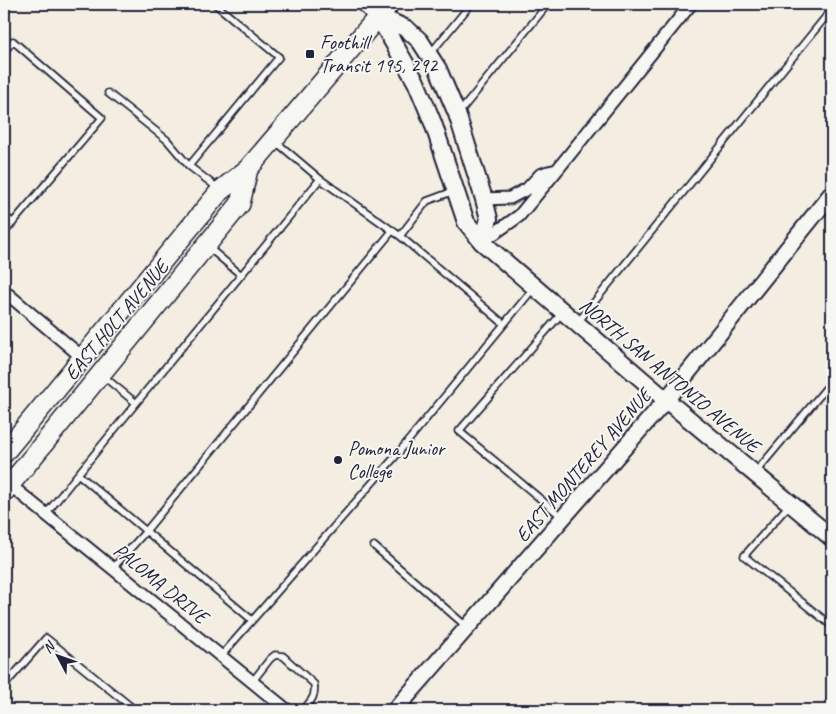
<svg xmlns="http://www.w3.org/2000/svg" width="836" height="714" font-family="Caveat,sans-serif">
  <rect width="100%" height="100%" fill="#f4ede1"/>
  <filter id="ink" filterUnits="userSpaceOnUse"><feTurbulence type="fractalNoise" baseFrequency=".02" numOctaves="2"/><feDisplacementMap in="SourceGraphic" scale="10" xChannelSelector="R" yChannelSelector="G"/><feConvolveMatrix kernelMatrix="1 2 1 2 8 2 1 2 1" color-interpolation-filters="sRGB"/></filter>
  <g filter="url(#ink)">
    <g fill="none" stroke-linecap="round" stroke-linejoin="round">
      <g stroke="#22223b" stroke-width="9">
        <path id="service" d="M215 4 279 57 189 166 219 189
          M4 52 13 41 102 118 4 233
          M430 54 471 4
          M108 93 167 140 189 166
          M459 113 548 4
          M320 179 400 236 504 324
          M4 215 13 223
          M400 236 427 201 454 191
          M208 247 241 275
          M578 322 832 9
          M103 376 136 403
          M755 473 832 381
          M789 505 744 556 832 626
          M46 514 78 474
          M562 517 459 431 562 313
          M374 546 467 627
          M113 568 146 531 393 230
          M252 620 78 474 320 179 275 141
          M221 656 394 458 533 289
          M252 682 270 659 275 655 283 656 314 684C316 697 311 701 303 710
          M4 686 46 638 135 710"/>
      </g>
      <g stroke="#22223b" stroke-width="15">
        <path id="minor" d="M484 199 510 198 527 189 540 175 548 172 557 170
          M482 242 519 216 557 170 691 4
          M4 291 82 357
          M10 485 287 710"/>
      </g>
      <g stroke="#22223b" stroke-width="19">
        <path id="tertiary" d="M395 710 666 400 832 193"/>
      </g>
      <g stroke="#22223b" stroke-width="20">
        <path id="secondary" d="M365 4 378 16 407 29 420 41 438 69 457 114 484 199 489 219 482 242
          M378 16 416 82 433 123 466 222 482 242 666 400 832 538"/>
      </g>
      <g stroke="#22223b" stroke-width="22">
        <path id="primary" d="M4 453 220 191 248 169 389 4
          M4 492 240 204 248 169"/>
      </g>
      <use href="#service" stroke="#f6f6f2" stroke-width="5.5"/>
      <use href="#minor" stroke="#f6f6f2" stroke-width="11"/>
      <use href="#tertiary" stroke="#f6f6f2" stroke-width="15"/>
      <use href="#secondary" stroke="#f6f6f2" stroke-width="16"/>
      <use href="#primary" stroke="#f6f6f2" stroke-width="19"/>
    </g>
  </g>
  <g fill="#22223b" stroke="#f6f6f2" stroke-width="2">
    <rect x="305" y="49" width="10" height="10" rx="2.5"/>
    <circle cx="338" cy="460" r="5"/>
  </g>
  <g text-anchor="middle" stroke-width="4" stroke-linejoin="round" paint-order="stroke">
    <g font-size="20" fill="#22223b" stroke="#f6f6f2" text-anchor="start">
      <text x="320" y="49">Foothill<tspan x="320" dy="23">Transit 195, 292</tspan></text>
      <text x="348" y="455">Pomona Junior<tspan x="348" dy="23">College</tspan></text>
    </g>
    <g font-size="20" fill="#22223b" stroke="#f6f6f2">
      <text transform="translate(116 320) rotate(-50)" y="7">EAST HOLT AVENUE</text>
      <text transform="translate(670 375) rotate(40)" y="7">NORTH SAN ANTONIO AVENUE</text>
      <text transform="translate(583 465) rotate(-49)" y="7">EAST MONTEREY AVENUE</text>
      <text transform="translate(161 583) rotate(39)" y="7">PALOMA DRIVE</text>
    </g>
  </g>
  <rect width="836" height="714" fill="none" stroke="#f6f6f2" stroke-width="20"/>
  <rect x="10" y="10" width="816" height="694" fill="none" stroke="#22223b" stroke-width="2" filter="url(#ink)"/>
  <g transform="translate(58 656) rotate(311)" stroke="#f6f6f2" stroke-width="4" paint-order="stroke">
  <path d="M0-4L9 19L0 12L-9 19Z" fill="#22223b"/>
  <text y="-8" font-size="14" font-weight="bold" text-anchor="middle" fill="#22223b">N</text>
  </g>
</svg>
